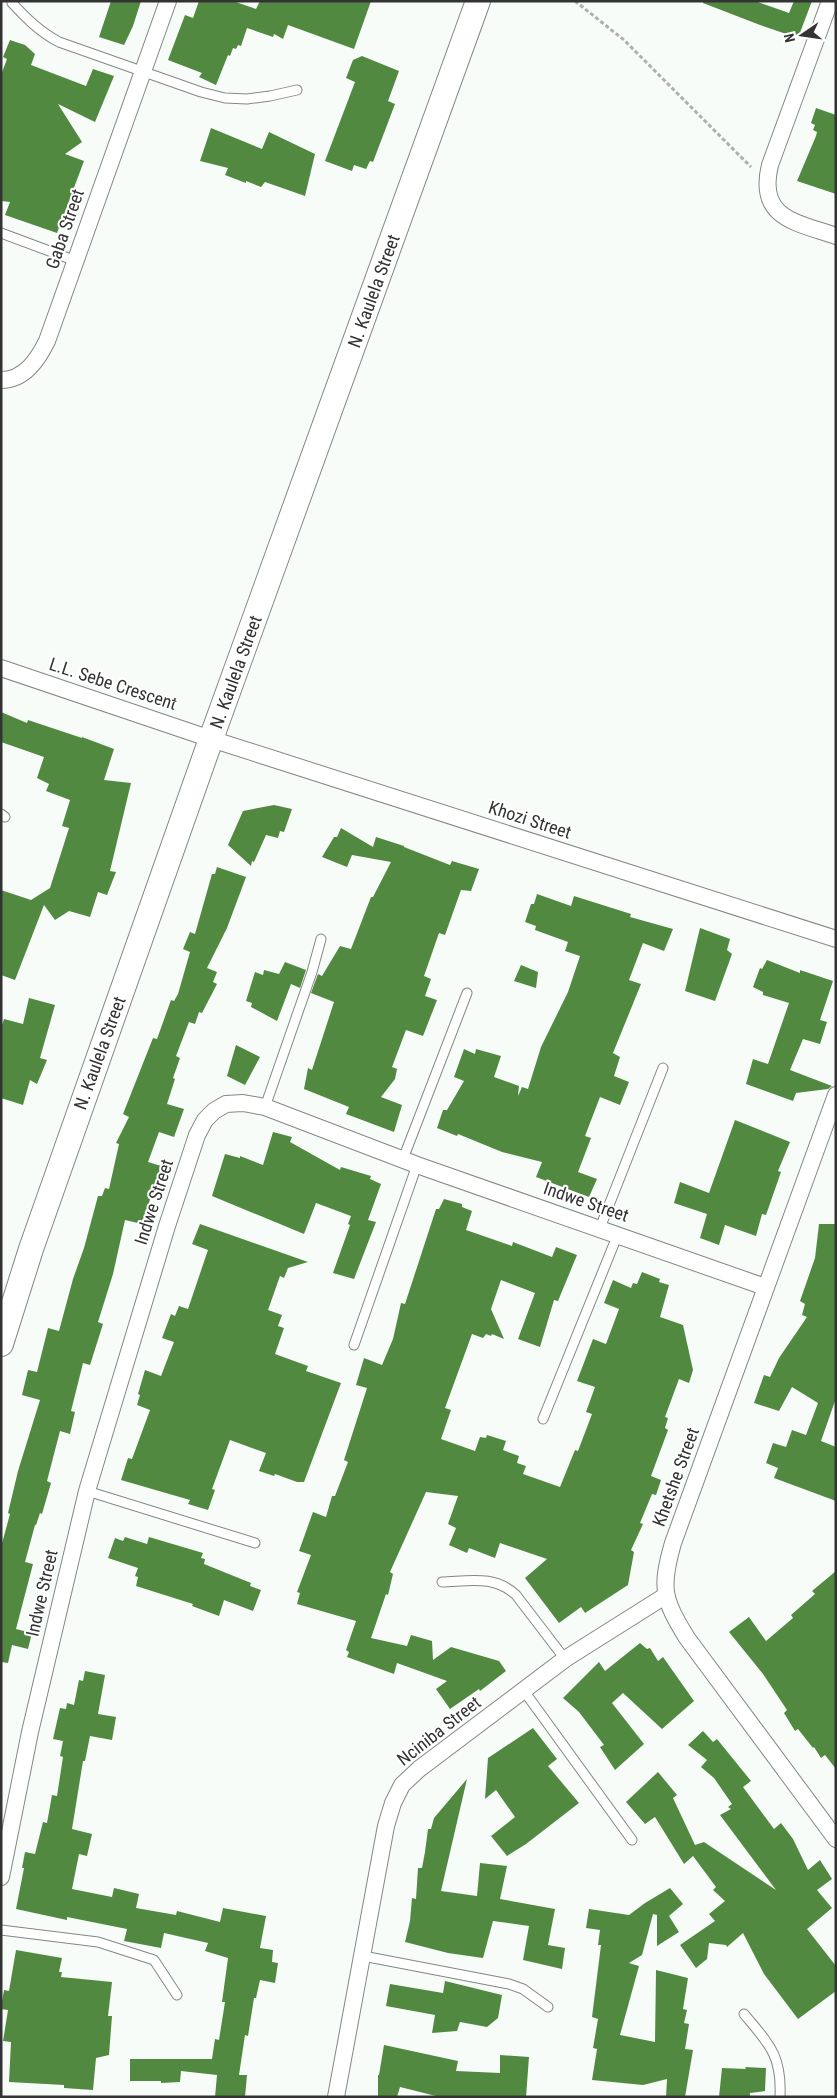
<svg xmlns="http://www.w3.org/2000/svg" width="837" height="2098" font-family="'Roboto Condensed',sans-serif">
  <rect width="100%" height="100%" fill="#f7fcf9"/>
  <path fill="#518940" d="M111 1H141L133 26 124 45 99 37Z
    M199 1H233L256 9 260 1H371L354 49 288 25 283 39 274 34 273 37 247 28 241 46 238 45 236 49 233 48 230 56 228 55 216 85 199 77 202 73 168 60 185 15 193 18Z
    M703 1H755L789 13 794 1H812L798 38 760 25 703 3Z
    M10 40 25 45 35 54 31 65 86 86 93 69 114 76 95 122 58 104 82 142 65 154 84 161 57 233 5 215 10 202 1 201V75L7 59 3 57Z
    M362 56 399 71 388 101 395 104 373 162 370 161 366 169 354 165 352 171 325 161 355 82 346 78 353 60Z
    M816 108 836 115V194L797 181 816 136 817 132 813 130 815 125 811 123Z
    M211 128 262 149 269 132 315 154 305 196 265 182 261 187 246 181V183L225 175 228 168 200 161Z
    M1 712 27 723 28 720 82 738V737L114 749 104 780 131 783 110 871 116 872 107 895 98 892 90 917 69 911 55 920 44 905 15 980 1 975V890L31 900 50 888 69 828 62 826 70 800 46 791 49 784 37 778 44 757 1 742Z
    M274 805 292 809 284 832 280 831 278 838 266 835 254 862 252 861 251 866 228 845 243 811Z
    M341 828 373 847 376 837 404 846V847L450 865 452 861 479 869 471 891 461 890 445 935 439 933 424 976 431 979 425 996 437 1000 423 1036 406 1030 392 1067 397 1069 395 1079 381 1097 402 1105 394 1132 346 1114 349 1107 304 1089 308 1068 312 1070 334 1002 311 993 318 974 322 976 340 946 351 949 371 897H373L391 862 352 855 347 867 322 857 334 837H337Z
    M217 867 246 877 227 928 207 968 217 972 213 982 217 984 202 1013 199 1012 195 1024 189 1022 176 1056 180 1058 173 1078 175 1079 167 1104 184 1109 174 1137 159 1132 148 1162 161 1166 142 1224 125 1220 113 1274 98 1322 103 1324 90 1365 83 1363 71 1411 75 1412 70 1434 60 1431 47 1481 51 1483 42 1514 40 1513 36 1525H35L25 1562 33 1564 16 1629 32 1633 28 1649 12 1645 8 1663 1 1662V1547L10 1514 8 1513 18 1471 40 1400 22 1395 28 1370 37 1372 48 1328 59 1331 73 1279 84 1248 98 1196H102L105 1188 109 1189 119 1144 116 1143 129 1117 123 1114 153 1038 157 1039 171 1000 174 1001 178 994 190 952 183 949 190 932 195 934 212 874H215Z
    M537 894 571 906 574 896 631 914 630 917 673 929 664 951 643 943 629 980 641 984 613 1053 620 1057 614 1076 629 1082 620 1105 600 1097 585 1136 591 1138 578 1172 597 1179 589 1197 536 1177 542 1162 502 1152 458 1134 457 1136 437 1128 443 1110H447L464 1081 454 1077 464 1049 475 1054 476 1049 501 1056 494 1077 519 1086 518 1096 522 1087 528 1089 541 1047 568 992 580 956 565 951 568 942 535 930 536 926 525 922 531 904H534Z
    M700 928 730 939 727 950 732 954 715 1001 685 991Z
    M767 960 800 973V970L833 981 820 1020 827 1022 820 1044 803 1039 790 1070 832 1086 828 1089 796 1093 793 1101 746 1084 753 1059 768 1064 789 1003 763 995V992L753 987 760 968 762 969Z
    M285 962 306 970 300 988 291 984 277 1021 251 1007 252 1003 246 1001 255 972 263 975 264 970 279 974Z
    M521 965 538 972 536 988 514 981Z
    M29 998 55 1005 40 1058 47 1060 37 1084 30 1080 23 1105 1 1098V1028L4 1019 23 1024Z
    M236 1045 260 1057 245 1085 227 1076Z
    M735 1120 790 1142 778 1171 781 1172 766 1215 762 1214 756 1236 725 1225 719 1245 700 1238 707 1214 674 1203 680 1182 709 1193Z
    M273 1132 292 1137 290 1142 340 1170 341 1167 371 1176 370 1179 381 1184 368 1220 376 1222 354 1279 333 1273 350 1225 348 1224 351 1216 316 1203 304 1234 212 1196 225 1154 240 1158V1156L263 1165Z
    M444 1199 462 1204V1207L472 1211 466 1230 512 1246 513 1242 552 1257 556 1247 577 1255 558 1301 554 1300 540 1347 518 1339 535 1293 501 1280 491 1309 504 1339 492 1334 491 1336 486 1334 483 1338 472 1334 445 1408 451 1410 441 1439 475 1451 480 1437 486 1438 487 1435 506 1441 503 1450 519 1456 517 1463 526 1466 523 1474 560 1487 575 1450 578 1451 592 1414 586 1412 595 1387 577 1381 593 1339 606 1344 619 1309 604 1303 613 1280 631 1288 633 1283 637 1284 642 1272 660 1279 659 1282 669 1285 660 1317 683 1325 693 1370 689 1383 679 1379 665 1417 668 1418 665 1428 668 1430 651 1476 661 1480 656 1495 652 1494 640 1523 643 1524 631 1550 634 1552 628 1585 585 1613 581 1607 559 1623 525 1578 547 1559 500 1543 495 1558 469 1548 467 1553 449 1545 456 1528 448 1524 458 1496 426 1492 390 1572 393 1574 388 1595 386 1594 371 1638 407 1646 411 1635 432 1641 433 1660 451 1647 499 1661 506 1671 480 1691 479 1689 450 1709 436 1689 447 1681 397 1663 394 1674 347 1657 349 1652 346 1650 356 1621 297 1604 300 1593 297 1592 311 1555 299 1551 313 1512 326 1517 332 1496H335L348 1462 344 1460 367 1388 356 1385 364 1358 382 1365 393 1339 401 1303 405 1304 436 1209H439Z
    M200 1224 308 1262 288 1268 284 1278 280 1276 268 1310 282 1315 278 1326 284 1328 275 1354 308 1366 306 1371 341 1383 304 1482H297L275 1474 274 1476 259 1471 266 1453 230 1440 212 1489 215 1490 208 1510 188 1504 190 1500 121 1480 128 1458 132 1459 150 1410 137 1405 140 1395 138 1394 145 1370 161 1376 174 1342 162 1338 171 1314 175 1316 179 1306 188 1309 208 1250 192 1244Z
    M819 1224H836V1398L821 1441 836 1447V1501L774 1478 778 1468 766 1463 773 1443 786 1447 792 1430 806 1435 818 1403 792 1387 779 1411 754 1403 764 1375 770 1377 779 1358 807 1317 802 1315 805 1304 800 1301 815 1258Z
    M125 1537 147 1544 149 1537 203 1553 201 1558 205 1559 204 1564 251 1583 250 1586 261 1590 253 1611 224 1600 219 1616 192 1606 193 1604 136 1586 138 1577 135 1576 138 1568 108 1558 115 1538 123 1541Z
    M836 1571V1769L825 1755 821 1758 814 1747 813 1748 798 1729 795 1731 784 1713 787 1710 763 1674 729 1632 749 1617 766 1641 793 1618 791 1615 815 1594 812 1591Z
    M640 1643 647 1649 650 1648 658 1661 663 1657 694 1701 662 1729 623 1693 612 1703 644 1744 615 1770 600 1747 604 1745 579 1712 563 1698 599 1662 605 1671Z
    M85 1671 105 1675 98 1714 116 1717 112 1740 90 1736 85 1761H83L72 1829 92 1834 87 1856 79 1854 72 1889 112 1897 114 1888 139 1894 136 1908 176 1915 177 1911 220 1922 223 1908 266 1916 260 1948 273 1950 272 1962 278 1963 275 1983 260 1980 256 1998H254L248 2036 245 2035 239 2075H247L245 2097H215L217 2075 181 2071 180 2082 161 2083V2081H130V2059H212L215 2039 219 2040 225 2002H222L228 1958 205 1951 208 1943 164 1933 161 1948 124 1941 127 1929 67 1917V1920L16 1909 24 1868H22L25 1852 35 1854 43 1822 47 1823 52 1795 57 1796 63 1757 60 1756 63 1741 53 1739 60 1708 66 1709 67 1703 74 1705 79 1680 83 1681Z
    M533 1728 557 1759 548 1766 579 1803 526 1844 507 1856 491 1836 515 1817 496 1790 485 1799 488 1758Z
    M703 1731 713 1742 717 1739 751 1781 743 1787 774 1829 781 1823 793 1839 808 1870 820 1860 832 1879 817 1890 832 1908 807 1929 836 1966V1991L798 2019 764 1974 743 1933 727 1947 726 1945 709 1943 707 1959 696 1968 680 1945 715 1921 709 1914 725 1901 713 1890 716 1887 693 1856 684 1864 655 1817 645 1824 626 1802 658 1772 677 1795 673 1798 695 1845 704 1842 776 1890 720 1815 731 1809 728 1807 732 1804 714 1778 701 1767 707 1760 688 1745Z
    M467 1779 441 1891 477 1896 480 1863 507 1866 500 1899 555 1909 548 1945 565 1948 562 1969 523 1960 529 1926 493 1921 483 1958 448 1953 405 1942 410 1921 412 1898 416 1899 418 1868H422L425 1852 428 1829H431L434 1818Z
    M670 1888 683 1904 669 1916 679 1932 657 1946V1915L653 1914 642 1955 629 1963 639 1966 620 2035 655 2042 656 1970 688 1978 683 2009 687 2010 684 2023 689 2024 685 2049 693 2050 685 2097H666L667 2079 643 2085 592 2080 597 2049 593 2048 598 2019 592 2017 601 1945H598L600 1930 586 1928 589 1909 629 1915 645 1903Z
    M16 1950 62 1958 59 1972H62L61 1977 112 1982 108 2016H112L109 2055 96 2058 93 2090 64 2088V2085L9 2082 11 2042 3 2041 8 2010 1 2009V2007L4 1990 9 1991Z
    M445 1981 502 1995 498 2018 487 2027 460 2022 457 2031 432 2033 435 2015 386 2006 390 1984 443 1993Z
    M384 2045 458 2061 456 2071 500 2073V2055L529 2057 526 2097H440L400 2087 397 2097H378V2075H379Z
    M745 2067 766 2068 765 2091 750 2093V2097H719L722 2068 746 2069Z"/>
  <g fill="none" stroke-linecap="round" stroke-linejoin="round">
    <g stroke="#838885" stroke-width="11">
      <path id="lane" d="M12 3C27 19 40 32 59 42L201 92 225 98 247 99 270 96 297 90
        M1 233 76 261
        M1 814 5 817
        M265 1107 312 972 321 939
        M403 1159 467 993
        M600 1228 663 1068
        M354 1345 417 1165
        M543 1419 618 1234
        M87 1491 255 1543
        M442 1582C470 1581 495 1575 516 1595L565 1659
        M524 1691 632 1840
        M1 1930 98 1942 154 1960 177 1995
        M363 1956 509 1984 523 1989 548 2007
        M744 2014C769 2044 782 2055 780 2097"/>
    </g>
    <g stroke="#838885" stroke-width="18">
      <path id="street" d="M830 1 770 165C757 218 795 222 836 236
        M1 380C25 380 38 359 47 341L168 1
        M1 668 211 739 836 939
        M836 1095 673 1543C660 1588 663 1599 687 1638L836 1839
        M1 1877 30 1732 87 1491 167 1226 197 1135 205 1120 214 1111 226 1104 243 1103 265 1107 417 1165 765 1287
        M336 2097 386 1826 393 1803 402 1785 419 1769 565 1659 665 1596"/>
    </g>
    <g stroke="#838885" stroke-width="26">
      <path id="secondary" d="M1 1344 31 1249 211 739 478 1"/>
    </g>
    <path stroke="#acb0ae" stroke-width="3" stroke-dasharray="4 2.5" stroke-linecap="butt" d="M575 1 624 40 751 167"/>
    <use href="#lane" stroke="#fff" stroke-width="9"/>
    <use href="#street" stroke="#fff" stroke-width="16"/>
    <use href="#secondary" stroke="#fff" stroke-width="24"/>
  </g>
  <g text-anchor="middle" stroke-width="4" stroke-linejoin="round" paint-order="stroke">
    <g font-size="18" fill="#323332" stroke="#fff">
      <text transform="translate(65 229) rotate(-71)" y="6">Gaba Street</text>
      <text transform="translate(374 291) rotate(-70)" y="6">N. Kaulela Street</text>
      <text transform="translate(236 672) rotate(-70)" y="6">N. Kaulela Street</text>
      <text transform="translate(113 684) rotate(18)" y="6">L.L. Sebe Crescent</text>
      <text transform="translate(530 820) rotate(18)" y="6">Khozi Street</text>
      <text transform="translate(100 1053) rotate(-70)" y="6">N. Kaulela Street</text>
      <text transform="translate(154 1202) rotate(-72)" y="6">Indwe Street</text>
      <text transform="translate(586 1202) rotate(19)" y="6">Indwe Street</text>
      <text transform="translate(676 1477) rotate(-70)" y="6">Khetshe Street</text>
      <text transform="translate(42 1593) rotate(-77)" y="6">Indwe Street</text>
      <text transform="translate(439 1731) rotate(-38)" y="6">Nciniba Street</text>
    </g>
  </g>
  <rect width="837" height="2098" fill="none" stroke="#323332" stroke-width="5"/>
  <g transform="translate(802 35) rotate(257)" stroke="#ffffff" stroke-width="4" paint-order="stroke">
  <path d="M0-4L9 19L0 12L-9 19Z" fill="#323332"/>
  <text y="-8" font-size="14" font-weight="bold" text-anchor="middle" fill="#323332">N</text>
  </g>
</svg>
